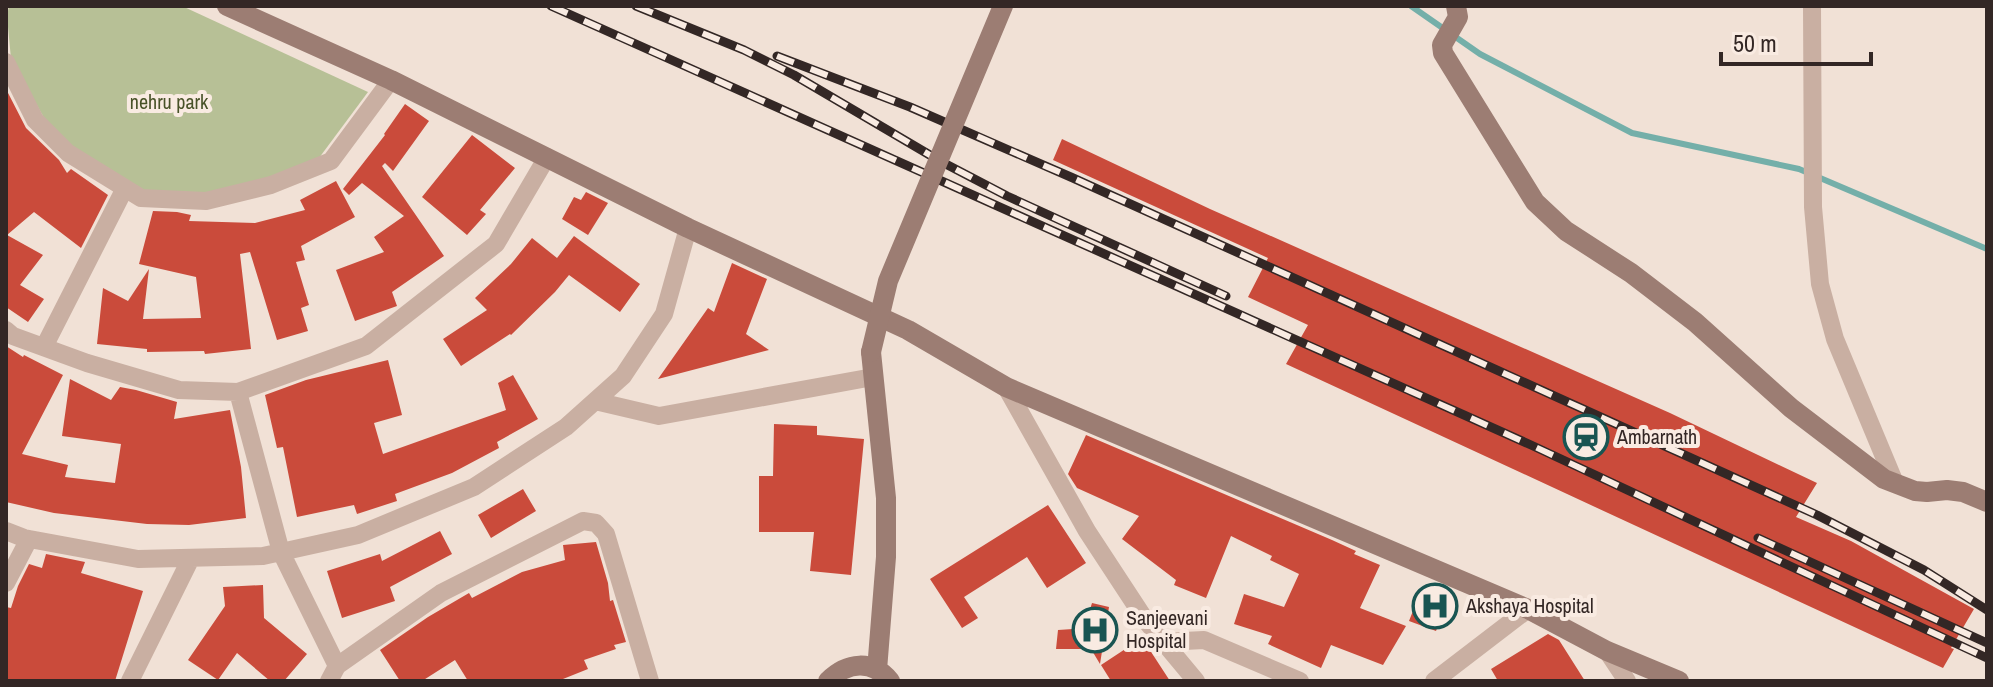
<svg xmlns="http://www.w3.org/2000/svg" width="1993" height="687" font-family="'Archivo Narrow',sans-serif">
  <rect width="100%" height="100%" fill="#f1e1d6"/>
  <path fill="#b7c096" d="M9 6H182L368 92 319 158 264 180 202 195 141 193 72 150 48 125 11 59 7 16Z"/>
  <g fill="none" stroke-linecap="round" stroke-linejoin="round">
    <path stroke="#74afa9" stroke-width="6" d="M1411 6 1480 54 1632 133 1799 169 1987 249"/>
  </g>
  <path fill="#ca4b3b" d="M6 89 26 128 59 160 67 173 71 169 108 195 81 248 34 212 7 235 43 255 20 285 44 299 28 322 6 307Z
    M405 104 429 121 393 171 385 163 382 166 444 256 392 292 397 306 355 321 336 270 384 252 374 237 404 216 362 183 349 195 343 189 385 135 384 134Z
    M472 135 515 168 480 210 486 214 467 235 422 197Z
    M1062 139 1210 209 1670 413 1817 483 1796 517 1851 541 1974 609 1951 648 1954 649 1943 668 1286 364 1308 325 1248 297 1268 258 1053 160Z
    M336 181 355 217 301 246 305 260 296 262 309 305 301 308 308 331 277 340 250 252 240 254 251 349 205 354 204 351 147 352V349L97 344 103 288 128 301 149 269 143 319 201 318 196 277 139 264 153 211 177 212 191 215 189 221 255 223 305 210 300 200Z
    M586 192 608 203 588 235 562 219 574 197 581 200Z
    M574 236 640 284 620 312 569 275 555 292 511 335 510 334 461 366 443 339 487 310 475 298 511 264 532 238 557 258Z
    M732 263 767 279 746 334 769 350 658 379 708 308 714 312Z
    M6 346 23 357 24 355 63 375 22 454 68 465 65 477 115 483 121 444 62 436 70 379 111 400 120 387 136 390 177 402 174 419 230 410 241 467 246 518 189 525 147 524 54 513 6 502Z
    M388 360 402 415 374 423 383 454 506 410 498 383 513 375 538 419 497 442 499 448 452 473 395 494 397 501 357 514 354 505 297 517 283 447 277 448 265 395 306 380Z
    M774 424 817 426V435L864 439 851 575 810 571 814 532H759V476H773Z
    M1086 435 1332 540 1356 551 1354 554 1380 565 1360 608 1406 626 1383 665 1331 645 1321 668 1268 644 1272 636 1234 624 1244 594 1284 607 1299 574 1270 560 1272 556 1231 536 1206 598 1174 585 1176 580 1122 539 1139 516 1077 488 1068 474Z
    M523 489 536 511 491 538 478 515Z
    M1048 505 1086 563 1047 588 1027 557 964 597 978 618 962 628 930 579Z
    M440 531 452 554 390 587 395 601 342 618 327 571 380 554 382 561Z
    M596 542 608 583 610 601 613 600 626 642 614 645 616 649 584 660 588 669 558 681H468L455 660 422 681H400L380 650 428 617 469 593 472 598 522 572 565 560 563 545Z
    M46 554 85 562 81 573 143 591 115 681H6V607L11 608 18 586 29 564 42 568Z
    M263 585 264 618 307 654 284 681H270L237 653 218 680 188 660 225 606 223 587Z
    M1422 588 1449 598 1436 631 1409 621Z
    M1092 603 1109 607 1100 664 1091 649H1056L1058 630 1073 629 1086 622Z
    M1548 634 1559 640 1585 681H1498L1491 669Z
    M1142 638 1170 681H1111L1101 665Z"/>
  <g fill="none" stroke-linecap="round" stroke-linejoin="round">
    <path stroke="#c9afa2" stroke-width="18" d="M1812 6 1813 207 1820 284 1835 339 1895 483
      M6 62 35 120 68 153 141 198 206 201 271 185 331 161 391 80
      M6 330 13 336 87 363 179 390 238 392 366 346 496 244 547 157
      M44 347 125 188
      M1006 387 1087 531 1146 621 1196 681
      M238 392 281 552 337 666 329 681
      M595 401 659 416 873 377
      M6 531 24 538 138 559 263 556 358 535 474 487 566 427 623 376 664 314 688 228
      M6 583 29 539
      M1164 642 1204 640 1300 681
      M1607 651 1627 681
      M337 666 441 593 583 521 596 523 606 534 650 681
      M130 681 191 558
      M1434 681 1528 609"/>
    <path stroke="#9c7d73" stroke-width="20" d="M227 6 391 80 688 228 908 330 1006 387 1528 609 1607 651 1679 681
      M1456 6 1458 17 1442 45 1443 53 1535 202 1566 231 1631 273 1695 322 1791 408 1884 479 1915 491 1927 492 1947 490 1963 492 1987 502
      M871 352 886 498V557L877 670
      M828 681C847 662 872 659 890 681"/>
    <g stroke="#332725" stroke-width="9">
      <path id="rail" d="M551 6 1531 445 1987 658
        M636 6 744 50 794 75 940 161 1007 196 1226 296
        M777 56 910 107 1073 178 1817 515 1924 570 1987 610
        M1758 538 1987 643"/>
    </g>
    <use href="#rail" stroke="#f9ebe2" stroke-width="6" stroke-dasharray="18" stroke-linecap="butt"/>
    <path stroke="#9c7d73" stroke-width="20" d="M871 352 888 281 1003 6"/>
  </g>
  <defs>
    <g id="station-ring" transform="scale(2.3)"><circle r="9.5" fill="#f9ebe2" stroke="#195552" stroke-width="1.5"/><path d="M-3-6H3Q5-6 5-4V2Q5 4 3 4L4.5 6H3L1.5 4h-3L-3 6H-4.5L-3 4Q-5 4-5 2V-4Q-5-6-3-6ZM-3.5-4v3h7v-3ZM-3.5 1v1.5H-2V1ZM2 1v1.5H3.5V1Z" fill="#195552"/></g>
    <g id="hospital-ring" transform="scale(2.3)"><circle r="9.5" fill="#f9ebe2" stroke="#195552" stroke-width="1.5"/><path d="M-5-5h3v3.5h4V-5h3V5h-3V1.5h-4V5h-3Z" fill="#195552"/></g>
  </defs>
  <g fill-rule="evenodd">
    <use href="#station-ring" x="1586" y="437"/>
    <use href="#hospital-ring" x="1435" y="606"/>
    <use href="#hospital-ring" x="1095" y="630"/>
  </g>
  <g text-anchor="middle" stroke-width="8" stroke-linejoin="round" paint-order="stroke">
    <g font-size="20" fill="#485228" stroke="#f9ebe2">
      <text x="169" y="109">nehru park</text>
    </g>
    <g font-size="20" fill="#332725" stroke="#f9ebe2" text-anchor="start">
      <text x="1617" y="444">Ambarnath</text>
      <text x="1466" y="613">Akshaya Hospital</text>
      <text x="1126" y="625">Sanjeevani<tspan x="1126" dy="23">Hospital</tspan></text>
    </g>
  </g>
  <rect width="1993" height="687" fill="none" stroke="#332725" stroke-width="16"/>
  <path d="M1721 52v12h150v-12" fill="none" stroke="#332725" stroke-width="4"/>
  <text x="1733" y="52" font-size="24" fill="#332725" stroke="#f9ebe2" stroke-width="6" paint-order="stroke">50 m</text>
</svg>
